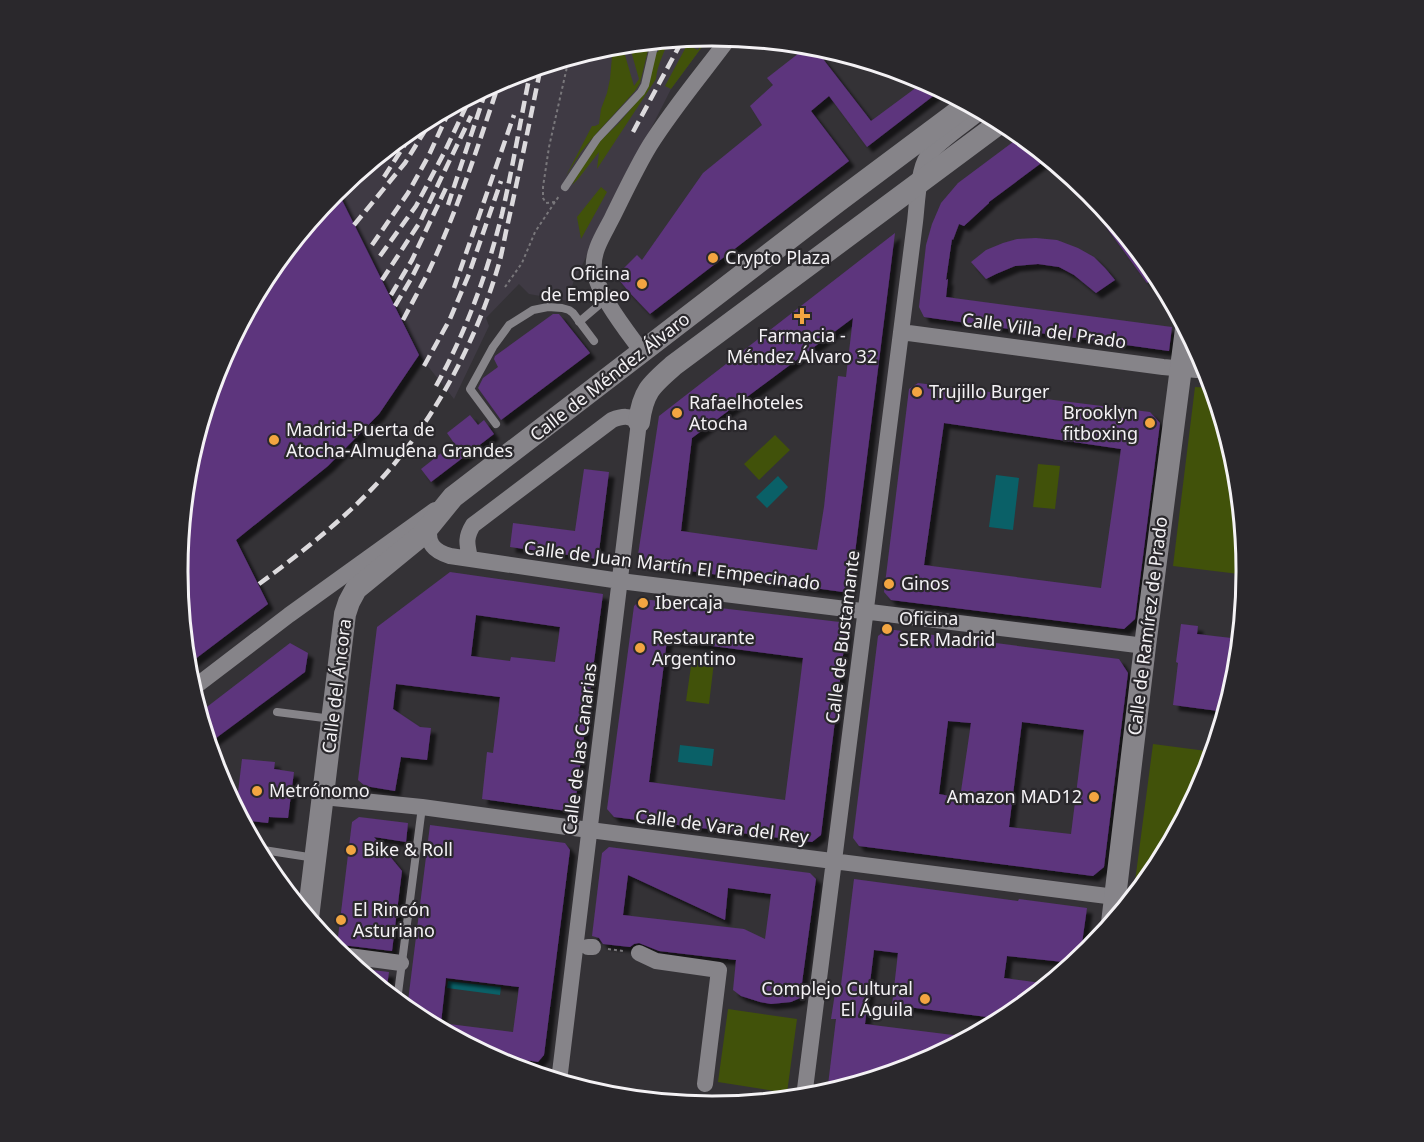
<svg xmlns="http://www.w3.org/2000/svg" width="1424" height="1142" font-family="'Noto Sans',sans-serif">
  <defs>
    <filter id="shadow"><feDropShadow dx="5.5" dy="5.5" stdDeviation="1.5" flood-color="#0009"/></filter>
  </defs>
  <rect width="100%" height="100%" fill="#343236"/>
  <path fill="#3f3a44" d="M710 36 671 89 573 283 568 301 529 294 519 284 486 318 489 326 454 399 419 355 337 190 415 126 508 77 608 46Z"/>
  <path fill="#41520a" d="M710 36 671 89 665 86 687 45 698 50 705 37Z
    M669 40C664 53 657 65 656 79L597 169 599 152 578 179 572 185 585 160 602 139 618 124 641 97 655 52H658L660 41Z
    M650 42 640 83 635 91 595 135 581 152 566 176 592 126H595L599 124 601 109 607 93 610 79 613 46 622 45 634 86 639 79 629 44Z
    M601 187 607 192 581 239 577 217Z
    M1195 387 1213 388 1237 467 1247 575 1173 566Z
    M775 435 790 450 759 480 744 464Z
    M1038 464 1060 466 1055 509 1033 507Z
    M692 659 714 662 709 704 686 701Z
    M1153 744 1214 752 1206 776 1157 869 1133 897Z
    M728 1009 797 1019 787 1093 718 1082Z"/>
  <path fill="#0a6067" d="M996 475 1019 478 1013 530 989 527Z
    M778 476 788 487 767 508 756 497Z
    M680 745 714 749 712 766 678 762Z
    M448 981 501 987 500 995 447 988Z"/>
  <path fill="#5d347d" fill-rule="evenodd" filter="url(#shadow)" d="M808 46H813L871 121 925 81 941 90 867 147 829 96 811 111 849 161 650 314 629 292 616 276 637 255 642 260 703 173 762 125 750 106 773 85 767 78Z
    M1021 136 1048 158 989 202V203L964 226 959 224 953 240 952 239 946 280 948 279 946 297 1172 327 1169 351 924 317 919 307 926 245 932 224 941 203 958 183Z
    M337 190 419 355 379 414 328 466 236 540 268 604 186 666 177 571 187 466 218 366 267 273Z
    M1108 214 1157 274 1158 275 1147 283 1101 220Z
    M895 233 851 585 843 592 646 565 638 555 659 416ZM853 318 846 377 838 376 824 507 817 550 681 531 692 438Z
    M1036 238 1057 240 1078 248 1094 257 1105 268 1115 280 1096 293 1074 275 1059 267 1038 264 1015 266 996 274 986 279 971 262 986 250 1003 243 1017 239Z
    M553 314H559L590 353 501 420 478 388 483 378 498 367 494 359 495 356Z
    M918 383 1150 412 1160 423 1135 619 1124 629 891 600 884 592 909 389ZM944 423 1121 449 1101 588 924 565Z
    M470 415 478 425 484 420 494 434 431 482 421 469 454 443 447 433Z
    M584 469 609 472 598 559 510 547 513 523 575 531Z
    M450 572 603 594 574 812 482 799 487 752 493 753 500 697 396 684 393 709 420 727 431 728 427 760 401 757 395 791 365 786 358 780 377 627ZM476 615 560 627 555 662 511 657 510 661 471 656Z
    M642 599 840 622 846 631 821 835 812 842 614 817 607 809 634 606ZM667 640 803 658 785 800 649 782Z
    M1181 624 1198 626 1197 634 1240 639 1237 676 1226 712 1173 705 1178 663 1176 662Z
    M887 629 1119 659 1128 673 1104 867 1093 876 859 846 853 838 878 636ZM948 721 971 723 960 798 939 794ZM1022 722 1084 730 1071 834 1009 827Z
    M290 643 308 653 305 672 208 744 199 713Z
    M242 759 275 762 274 769 294 772 288 818 269 817 268 823 242 820 236 809Z
    M359 817 408 823 406 842 374 837 402 871 392 951 342 945H337L352 822Z
    M430 825 565 843 570 850 544 1055 538 1062 487 1054 414 1016 407 1009ZM446 978 519 987 513 1032 441 1023Z
    M609 847 810 873 816 879 800 998 791 1002 771 1004 760 1002 741 996 733 990 736 960 659 951 639 943 634 944 630 947 603 944 599 938 592 936 602 853ZM628 875 725 920 728 888 771 894 765 939 744 929 623 915Z
    M854 879 1018 901 1019 899 1087 908 1080 957 1073 963 1007 956 1004 978 1049 984 1009 1016 1003 1019 892 1005 898 953 874 950 865 1024 969 1037 916 1065 844 1087 828 1085 836 1019H831L835 993H840Z
    M356 968 389 972 386 993 380 987Z"/>
  <g fill="none" stroke-linecap="round" stroke-linejoin="round">
    <path stroke="#79777b" stroke-width="2" stroke-dasharray="3 3" stroke-linecap="butt" d="M555 202 546 203 543 198V187L549 147 569 58
      M505 287 522 263 535 232 559 196
      M1206 385 1214 400 1237 470
      M608 949 623 951"/>
    <path stroke="#868489" stroke-width="8" d="M565 187 597 139 641 92 645 85 655 42
      M579 322 606 299
      M496 424 470 389 493 347 509 325 533 310 548 307 562 308 569 310 573 313 594 341
      M277 712 332 719
      M257 849 315 858
      M397 1001 422 807"/>
    <path stroke="#868489" stroke-width="16" d="M901 332 1163 367 1208 371
      M642 352C627 331 597 294 594 269 592 251 604 234 612 218 624 194 636 168 650 145 674 107 703 73 729 38
      M430 525C426 544 434 551 450 556L620 581 1145 646
      M470 558C467 544 465 538 473 525L612 420C622 416 630 415 639 422L559 1081
      M192 689 289 615 435 510
      M323 797 422 807 574 828 1115 897
      M588 947H593
      M639 953 656 961 719 970 705 1084
      M341 955 401 963
      M804 1097 915 222C917 206 918 170 927 157 936 143 967 123 981 111"/>
    <path stroke="#868489" stroke-width="22" d="M639 422C643 391 651 385 674 365L1001 122
      M308 918 345 614 349 602 356 589 422 535 453 497 837 202 968 104
      M1112 923 1145 646 1186 329"/>
    <path stroke="#dcdadd" stroke-width="4.5" stroke-dasharray="12 6" stroke-linecap="butt" d="M633 132 683 39
      M384 177 418 124
      M341 196 373 166 395 142
      M448 205 487 87
      M354 225 405 163 434 116
      M372 245 408 193 429 155 451 107
      M380 256 416 206 445 151 471 96
      M382 280 420 222 471 116
      M454 288 514 115
      M391 295 412 260 446 188
      M395 306 411 279 421 259
      M403 320C411 305 419 290 427 275 457 212 478 146 500 80
      M424 366 450 319 469 274 501 181
      M436 386C466 332 487 274 502 214 513 166 521 117 531 69
      M259 584C297 556 334 527 367 494 427 434 474 348 498 267 502 254 504 240 507 227 519 174 530 120 541 66"/>
  </g>
  <g fill="#f2a541" stroke="#2a282c" stroke-width="2">
    <circle cx="713" cy="258" r="6"/>
    <circle cx="642" cy="284" r="6"/>
    <path d="M799 307h6v6h6v6h-6v6h-6v-6h-6v-6h6z"/>
    <circle cx="917" cy="392" r="6"/>
    <circle cx="677" cy="413" r="6"/>
    <circle cx="1150" cy="423" r="6"/>
    <circle cx="274" cy="440" r="6"/>
    <circle cx="889" cy="584" r="6"/>
    <circle cx="643" cy="603" r="6"/>
    <circle cx="887" cy="629" r="6"/>
    <circle cx="640" cy="648" r="6"/>
    <circle cx="257" cy="791" r="6"/>
    <circle cx="1094" cy="797" r="6"/>
    <circle cx="351" cy="850" r="6"/>
    <circle cx="341" cy="920" r="6"/>
    <circle cx="925" cy="999" r="6"/>
  </g>
  <g text-anchor="middle" stroke-width="4.5" stroke-linejoin="round" paint-order="stroke">
    <g font-size="18" fill="#f4f2f5" stroke="#2a282c" text-anchor="start">
      <text x="725" y="264">Crypto Plaza</text>
      <text x="630" y="280" text-anchor="end">Oficina<tspan x="630" dy="21">de Empleo</tspan></text>
      <text x="802" y="342" text-anchor="middle">Farmacia -<tspan x="802" dy="21">Méndez Álvaro 32</tspan></text>
      <text x="929" y="398">Trujillo Burger</text>
      <text x="689" y="409">Rafaelhoteles<tspan x="689" dy="21">Atocha</tspan></text>
      <text x="1138" y="419" text-anchor="end">Brooklyn<tspan x="1138" dy="21">fitboxing</tspan></text>
      <text x="286" y="436">Madrid-Puerta de<tspan x="286" dy="21">Atocha-Almudena Grandes</tspan></text>
      <text x="901" y="590">Ginos</text>
      <text x="655" y="609">Ibercaja</text>
      <text x="899" y="625">Oficina<tspan x="899" dy="21">SER Madrid</tspan></text>
      <text x="652" y="644">Restaurante<tspan x="652" dy="21">Argentino</tspan></text>
      <text x="269" y="797">Metrónomo</text>
      <text x="1082" y="803" text-anchor="end">Amazon MAD12</text>
      <text x="363" y="856">Bike &amp; Roll</text>
      <text x="353" y="916">El Rincón<tspan x="353" dy="21">Asturiano</tspan></text>
      <text x="913" y="995" text-anchor="end">Complejo Cultural<tspan x="913" dy="21">El Águila</tspan></text>
    </g>
    <g font-size="18" fill="#f4f2f5" stroke="#2a282c">
      <text transform="translate(1044 331) rotate(8)" y="6">Calle Villa del Prado</text>
      <text transform="translate(610 377) rotate(-38)" y="6">Calle de Méndez Álvaro</text>
      <text transform="translate(672 566) rotate(7)" y="6">Calle de Juan Martín El Empecinado</text>
      <text transform="translate(1148 626) rotate(-83)" y="6">Calle de Ramírez de Prado</text>
      <text transform="translate(843 637) rotate(-83)" y="6">Calle de Bustamante</text>
      <text transform="translate(337 686) rotate(-83)" y="6">Calle del Áncora</text>
      <text transform="translate(580 749) rotate(-83)" y="6">Calle de las Canarias</text>
      <text transform="translate(722 827) rotate(7)" y="6">Calle de Vara del Rey</text>
    </g>
  </g>
  <path d="M0 0H1424V1142H0ZM712 46H712A524 524 0 0 1 1236 570V572A524 524 0 0 1 712 1096H712A524 524 0 0 1 188 572V570A524 524 0 0 1 712 46Z" fill="#2a282c" fill-rule="evenodd"/>
  <path fill="none" stroke="#f4f2f5" stroke-width="3" d="M712 46H712A524 524 0 0 1 1236 570V572A524 524 0 0 1 712 1096H712A524 524 0 0 1 188 572V570A524 524 0 0 1 712 46Z"/>
</svg>
